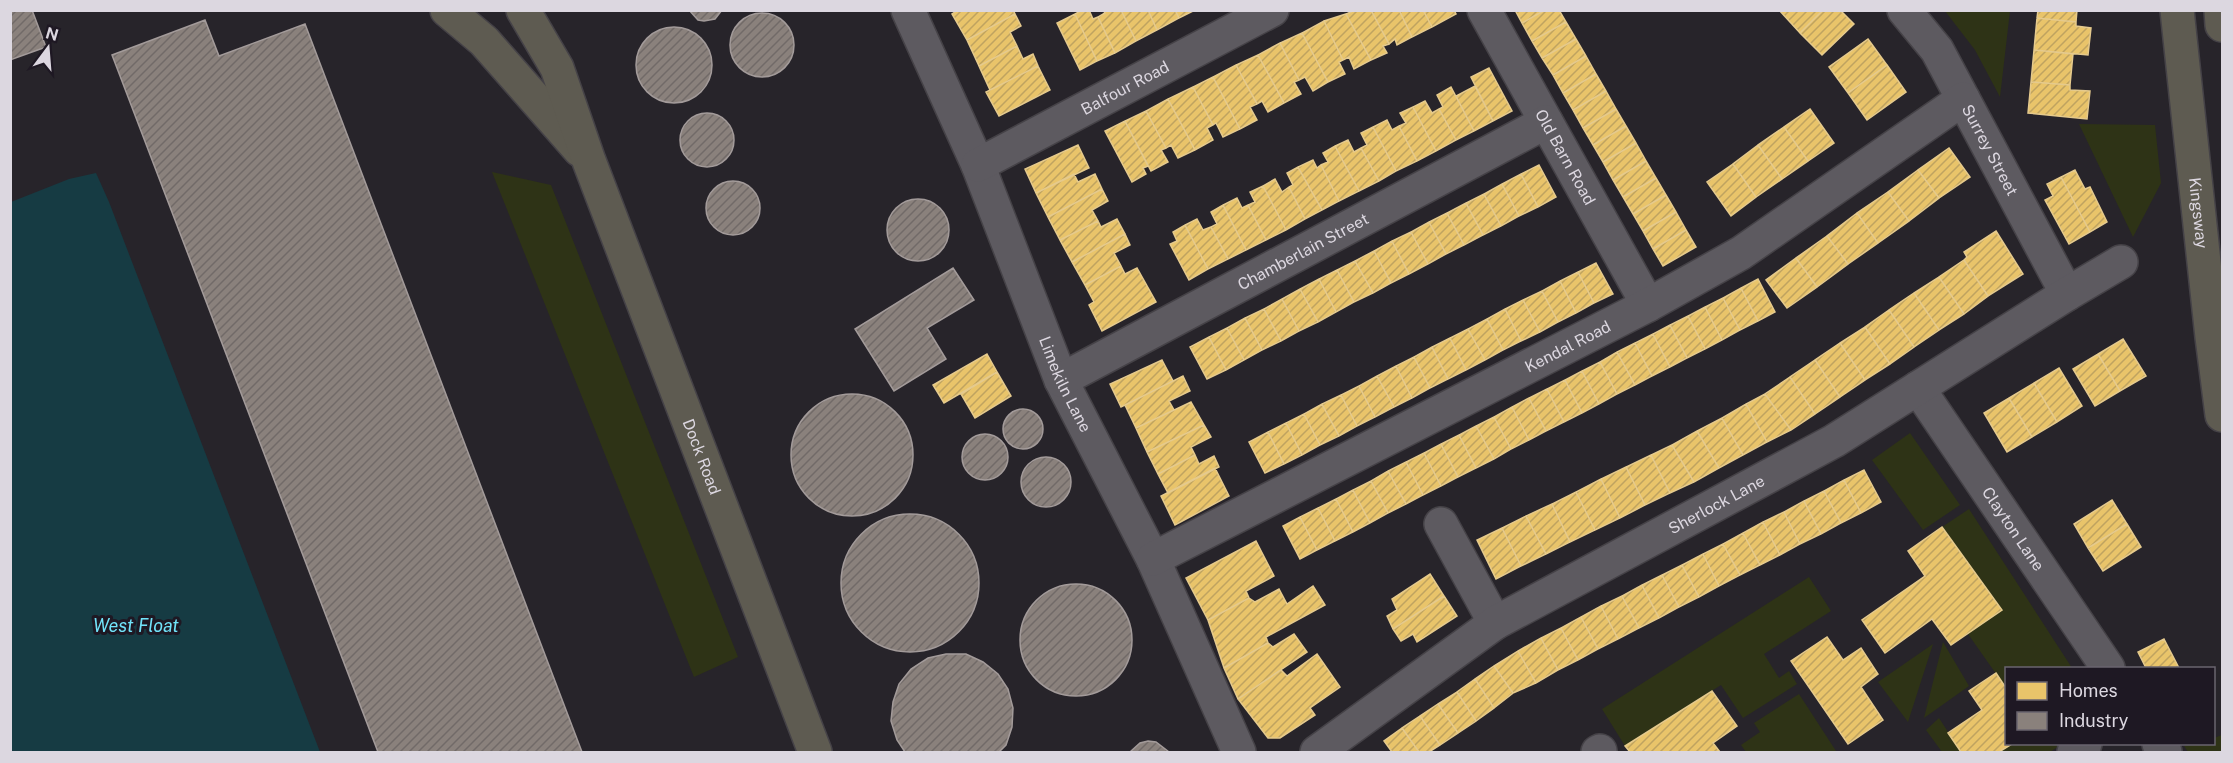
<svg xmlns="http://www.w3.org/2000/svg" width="2233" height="763" font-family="'Public Sans',sans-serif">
  <defs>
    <pattern id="homes-hatch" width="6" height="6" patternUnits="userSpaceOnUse" patternTransform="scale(1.5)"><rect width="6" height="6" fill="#e9c46a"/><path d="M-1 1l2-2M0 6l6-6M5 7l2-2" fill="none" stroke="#bfa360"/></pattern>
    <pattern id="industry-hatch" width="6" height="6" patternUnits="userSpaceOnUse" patternTransform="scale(1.5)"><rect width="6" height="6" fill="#8a817c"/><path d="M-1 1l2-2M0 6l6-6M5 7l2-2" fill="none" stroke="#716a68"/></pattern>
  </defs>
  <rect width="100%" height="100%" fill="#27242a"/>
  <path fill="#2e3316" d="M1945 11H2010L2000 97 1975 50Z
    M2079 124 2155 125 2161 183 2133 237Z
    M492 172 551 185 738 657 694 677Z
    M1910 433 1960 505 1923 530 1872 460Z
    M1969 509 2072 668H2006V688L1968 634 2001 610 1942 527Z
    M1809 577 1831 611 1764 654 1779 678 1789 671 1797 684 1743 718 1721 685 1625 746 1602 709Z
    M1943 642 1969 686 1924 718Z
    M1933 644 1908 722 1878 682Z
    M1799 694 1836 751 1833 752H1746L1741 745 1760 732 1754 723Z
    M1939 718 1961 752H1942L1926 730Z
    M2222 735V752H2188L2184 746 2192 744H2214V738Z
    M2012 744H2062L2050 752H1999Z"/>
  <path fill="#163b43" d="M96 173 109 202 320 752H11V202L69 179Z"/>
  <path fill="url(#homes-hatch)" stroke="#e5ca8d" stroke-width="1.5" d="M958 10H1013L1015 14 967 40 952 14Z
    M1082 10H1089L1093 19 1098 17 1115 53 1097 61 1075 14Z
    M1103 10H1121L1136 41 1115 53 1098 17 1105 13Z
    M1121 10H1148L1157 30 1136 41Z
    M1148 10H1175L1179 18 1157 30Z
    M1175 10H1195L1179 18Z
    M1355 10H1371L1389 44 1383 46 1387 53 1371 60 1346 14Z
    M1371 10H1399L1412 37 1397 45 1395 39 1389 44Z
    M1399 10H1423L1432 27 1412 37Z
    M1423 10H1454L1456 14 1432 27Z
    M1515 10H1545L1522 23Z
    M1545 10H1559L1566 22 1532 41 1522 23Z
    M1779 10H1823L1800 33Z
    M1823 10H1840L1854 24 1822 55 1800 33Z
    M2038 10H2077L2076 22 2037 18Z
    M1015 14 1021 26 1010 32 1017 46 979 66 967 40Z
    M1075 14 1097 61 1080 70 1057 23Z
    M1346 14 1371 60 1354 69 1349 57 1343 60 1324 21Z
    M2037 18 2076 22V26L2091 28 2088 55 2034 50Z
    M1324 21 1343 60 1339 62 1345 74 1328 82 1302 33Z
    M1566 22 1576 39 1542 58 1532 41Z
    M1302 33 1328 82 1313 91 1305 77 1299 80 1280 43Z
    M1576 39 1586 56 1553 75 1542 58Z
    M1868 39 1887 65 1848 93 1829 67Z
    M1280 43 1299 80 1294 82 1301 94 1284 103 1258 55Z
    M1017 46 1023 59 1033 54 1038 66 990 90 979 66Z
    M2034 50 2073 54 2070 85 2031 82Z
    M1258 55 1284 103 1268 112 1262 101 1257 104 1236 65Z
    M1586 56 1596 74 1563 93 1553 75Z
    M1236 65 1257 104 1250 107 1257 120 1240 129 1213 77Z
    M1887 65 1906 92 1867 120 1848 93Z
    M1038 66 1050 90 999 116 986 92Z
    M1489 68 1512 111 1493 121 1471 77Z
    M1596 74 1606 91 1573 110 1563 93Z
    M1213 77 1240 129 1223 137 1216 123 1213 125 1193 87Z
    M2031 82 2070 85V90L2090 91 2087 119 2028 113Z
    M1475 86 1493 121 1474 131 1456 96Z
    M1193 87 1213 125 1207 128 1213 140 1195 150 1168 99Z
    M1451 87 1474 131 1456 140 1439 109 1443 107 1437 95Z
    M1606 91 1616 109 1583 128 1573 110Z
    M1168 99 1195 150 1178 158 1171 145 1166 148 1146 111Z
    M1425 101 1432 113 1439 109 1456 140 1436 151 1413 107Z
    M1413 107 1436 151 1417 161 1399 126 1406 123 1400 113Z
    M1616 109 1626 126 1593 145 1583 128Z
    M1810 109 1834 143 1808 161 1784 127Z
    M1146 111 1166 148 1161 150 1168 162 1151 171 1125 121Z
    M1387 120 1392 130 1399 126 1417 161 1396 171 1373 127Z
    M1125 121 1148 166 1143 168 1146 174 1132 182 1105 131Z
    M1626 126 1636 143 1603 162 1593 145Z
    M1373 127 1396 171 1379 181 1361 148 1367 145 1361 133Z
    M1784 127 1808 161 1782 179 1758 145Z
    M1348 140 1354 152 1361 148 1379 181 1359 191 1335 146Z
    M1636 143 1646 161 1613 180 1603 162Z
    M1078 145 1089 168 1036 193 1025 169Z
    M1758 145 1782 179 1756 197 1733 164Z
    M1335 146 1359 191 1339 201 1321 165 1328 162 1323 153Z
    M1949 148 1970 177 1939 198 1918 170Z
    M1313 160 1317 168 1321 165 1339 201 1322 210 1298 167Z
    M1646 161 1656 178 1623 197 1613 180Z
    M1733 164 1756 197 1731 216 1707 182Z
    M1539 165 1556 197 1538 207 1521 174Z
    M1298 167 1322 210 1305 219 1289 187 1293 185 1287 173Z
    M1918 170 1939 198 1909 221 1888 192Z
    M2075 170 2085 189 2090 187 2107 222 2090 232 2061 177Z
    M1074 174 1078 182 1095 174 1102 189 1048 217 1036 193Z
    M1521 174 1538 207 1519 216 1502 184Z
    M2061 177 2090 232 2069 244 2045 200 2053 196 2047 184Z
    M1656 178 1666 195 1633 214 1623 197Z
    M1275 179 1282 192 1289 187 1305 219 1286 230 1263 186Z
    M1502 184 1519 216 1501 226 1484 194Z
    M1263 186 1286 230 1266 240 1248 205 1255 202 1250 192Z
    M1102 189 1108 201 1092 210 1098 221 1060 240 1048 217Z
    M1888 192 1909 221 1878 243 1857 213Z
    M1484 194 1501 226 1483 235 1466 203Z
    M1666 195 1676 212 1643 231 1633 214Z
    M1237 198 1242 208 1248 205 1266 240 1246 250 1223 205Z
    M1466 203 1483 235 1464 245 1447 213Z
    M1223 205 1246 250 1228 259 1211 227 1217 224 1211 212Z
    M1676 212 1686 230 1653 249 1643 231Z
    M1447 213 1464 245 1446 254 1429 222Z
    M1857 213 1878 243 1848 264 1827 236Z
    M1117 219 1125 234 1072 262 1060 240 1098 221 1101 227Z
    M1197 219 1203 230 1211 227 1228 259 1208 269 1185 225Z
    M1429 222 1446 254 1428 264 1411 232Z
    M1185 225 1208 269 1189 280 1170 244 1177 241 1173 232Z
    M1686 230 1696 247 1663 266 1653 249Z
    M1996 231 2023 274 1988 296 1964 260 1967 257 1964 252Z
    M1411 232 1428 264 1409 274 1392 241Z
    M1125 234 1130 245 1114 253 1121 266 1085 285 1072 262Z
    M1827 236 1848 264 1817 287 1796 258Z
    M1392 241 1409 274 1391 283 1374 251Z
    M1374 251 1391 283 1373 293 1355 261Z
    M1796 258 1817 287 1787 308 1766 280Z
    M1964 260 1988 296 1964 314 1939 277Z
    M1355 261 1373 293 1354 302 1337 270Z
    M1596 263 1613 294 1594 303 1578 272Z
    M1121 266 1125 274 1137 268 1156 302 1102 331 1089 305 1094 302 1085 285Z
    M1337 270 1354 302 1336 312 1319 279Z
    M1578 272 1594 303 1576 313 1560 281Z
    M1939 277 1964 314 1939 330 1914 293Z
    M1319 279 1336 312 1318 322 1300 289Z
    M1758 279 1775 312 1758 321 1741 288Z
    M1560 281 1576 313 1558 322 1542 291Z
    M1741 288 1758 321 1740 330 1723 298Z
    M1300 289 1318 322 1299 331 1282 299Z
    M1542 291 1558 322 1540 332 1523 300Z
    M1914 293 1939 330 1914 347 1889 310Z
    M1723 298 1740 330 1722 340 1705 307Z
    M1282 299 1299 331 1281 341 1264 309Z
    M1523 300 1540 332 1521 341 1505 309Z
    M1705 307 1722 340 1705 349 1688 316Z
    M1264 309 1281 341 1262 350 1245 318Z
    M1505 309 1521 341 1503 350 1487 319Z
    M1889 310 1914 347 1890 364 1865 327Z
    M1688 316 1705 349 1687 358 1670 325Z
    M1245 318 1262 350 1244 360 1227 328Z
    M1487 319 1503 350 1485 360 1468 329Z
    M1670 325 1687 358 1670 367 1653 334Z
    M1865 327 1890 364 1865 380 1840 343Z
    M1227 328 1244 360 1226 370 1209 337Z
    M1468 329 1485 360 1466 370 1450 338Z
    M1653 334 1670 367 1652 376 1635 343Z
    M1209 337 1226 370 1207 379 1190 347Z
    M1450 338 1466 370 1448 379 1432 347Z
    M2123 339 2146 376 2120 391 2098 354Z
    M1635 343 1652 376 1635 385 1617 352Z
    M1840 343 1865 380 1840 397 1815 360Z
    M1432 347 1448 379 1430 388 1414 357Z
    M1617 352 1635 385 1617 394 1600 362Z
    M987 354 997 372 944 403 933 385Z
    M2098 354 2120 391 2095 406 2073 369Z
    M1414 357 1430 388 1412 398 1396 366Z
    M1162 360 1173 381 1121 407 1110 384Z
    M1815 360 1840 397 1815 414 1790 377Z
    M1600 362 1617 394 1599 404 1582 371Z
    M1396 366 1412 398 1394 407 1377 376Z
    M2059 368 2082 406 2057 422 2034 383Z
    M1582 371 1599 404 1582 413 1565 380Z
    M997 372 1011 396 975 418 961 394Z
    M1183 376 1190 391 1169 401 1174 410 1136 428 1125 405Z
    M1377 376 1394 407 1375 417 1359 386Z
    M1790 377 1815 414 1791 430 1765 394Z
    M1565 380 1582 413 1564 422 1547 389Z
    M2034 383 2057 422 2032 437 2009 398Z
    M1359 386 1375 417 1357 426 1341 395Z
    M1547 389 1564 422 1546 431 1529 398Z
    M1765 394 1791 430 1767 442 1746 404Z
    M1341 395 1357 426 1339 436 1322 404Z
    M1529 398 1546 431 1529 440 1512 407Z
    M2009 398 2032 437 2007 452 1984 413Z
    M1191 402 1204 425 1147 452 1136 428Z
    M1322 404 1339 436 1320 445 1304 414Z
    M1746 404 1767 442 1743 455 1722 418Z
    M1512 407 1529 440 1511 449 1494 417Z
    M1304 414 1320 445 1302 455 1286 423Z
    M1494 417 1511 449 1494 459 1476 426Z
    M1722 418 1743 455 1719 468 1697 431Z
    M1286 423 1302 455 1284 464 1268 432Z
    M1204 425 1211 437 1191 447 1195 455 1158 474 1147 452Z
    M1476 426 1494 459 1476 468 1459 435Z
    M1697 431 1719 468 1694 482 1672 445Z
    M1268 432 1284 464 1265 473 1249 442Z
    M1459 435 1476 468 1458 477 1441 444Z
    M1441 444 1458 477 1441 486 1424 453Z
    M1672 445 1694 482 1670 493 1651 455Z
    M1424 453 1441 486 1423 495 1406 462Z
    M1195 455 1199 464 1214 456 1219 467 1168 493 1158 474Z
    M1651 455 1670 493 1645 505 1626 467Z
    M1406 462 1423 495 1406 504 1388 471Z
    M1626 467 1645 505 1620 518 1601 479Z
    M1215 468 1229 496 1175 525 1161 496Z
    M1864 470 1881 502 1861 513 1844 480Z
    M1388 471 1406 504 1388 513 1371 481Z
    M1601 479 1620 518 1595 530 1576 492Z
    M1844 480 1861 513 1841 523 1824 491Z
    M1371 481 1388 513 1370 523 1353 490Z
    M1353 490 1370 523 1353 532 1336 499Z
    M1824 491 1841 523 1821 534 1804 501Z
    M1576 492 1595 530 1570 542 1552 504Z
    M1336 499 1353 532 1335 541 1318 508Z
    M2112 500 2127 524 2088 548 2074 524Z
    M1804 501 1821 534 1800 544 1784 512Z
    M1552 504 1570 542 1546 554 1526 516Z
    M1318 508 1335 541 1317 550 1300 517Z
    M1784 512 1800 544 1780 555 1763 522Z
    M1526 516 1546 554 1521 566 1502 528Z
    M1300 517 1317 550 1300 559 1283 526Z
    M1763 522 1780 555 1760 565 1743 533Z
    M2127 524 2141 547 2103 571 2088 548Z
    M1942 527 2002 610 1951 645 1932 619 1885 653 1862 620 1925 576 1908 551Z
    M1502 528 1521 566 1496 579 1477 540Z
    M1743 533 1760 565 1740 575 1723 544Z
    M1256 541 1274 576 1246 591 1249 598 1208 620 1186 578Z
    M1723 544 1740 575 1719 586 1703 554Z
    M1703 554 1719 586 1699 597 1682 565Z
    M1682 565 1699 597 1679 607 1662 575Z
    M1430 574 1444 596 1393 629 1387 616 1397 610 1392 599Z
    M1662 575 1679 607 1659 618 1642 585Z
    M1642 585 1659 618 1639 628 1622 596Z
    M1313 586 1325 605 1266 637 1268 643 1224 668 1208 620 1249 598 1255 602 1279 589 1287 604Z
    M1444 596 1457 616 1417 642 1413 634 1401 641 1393 629Z
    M1622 596 1639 628 1618 639 1601 606Z
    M1601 606 1618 639 1598 649 1581 617Z
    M1581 617 1598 649 1578 660 1561 628Z
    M1561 628 1578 660 1558 670 1541 638Z
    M1294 634 1307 652 1238 699 1224 668 1268 643 1273 647Z
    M1827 637 1843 660 1861 648 1878 674 1861 687 1883 720 1848 744 1791 661Z
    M1541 638 1558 670 1536 683 1518 651Z
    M2164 639 2179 668H2146L2138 652Z
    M1518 651 1536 683 1513 693 1494 666Z
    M1317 654 1340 687 1310 708 1315 715 1280 738H1268L1238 699 1281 670 1287 676Z
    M1494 666 1513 693 1494 708 1475 679Z
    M1996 673 2006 688V744H2012L1999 752H1961L1948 733 1982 710 1969 691Z
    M1475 679 1494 708 1476 721 1457 692Z
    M1712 691 1737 726 1713 743 1720 752H1630L1625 746Z
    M1457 692 1476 721 1458 733 1438 704Z
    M1438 704 1458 733 1440 745 1420 716Z
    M1420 716 1440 745 1429 752H1419L1402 728Z
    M1402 728 1419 752H1392L1384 741Z"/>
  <path fill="url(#industry-hatch)" stroke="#a39b9a" stroke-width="1.5" d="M10 10H32L46 47 10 60Z
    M689 10H722L715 19 704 21 698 20Z
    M730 45a32 32 0 1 1 64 0a32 32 0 1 1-64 0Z
    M205 20 219 56 305 24 582 752H378L112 55Z
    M636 65a38 38 0 1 1 76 0a38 38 0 1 1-76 0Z
    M680 140a27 27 0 1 1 54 0a27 27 0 1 1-54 0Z
    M706 208a27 27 0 1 1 54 0a27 27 0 1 1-54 0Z
    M887 230a31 31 0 1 1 62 0a31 31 0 1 1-62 0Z
    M953 268 974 300 927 328 946 359 894 391 855 329Z
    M791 455a61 61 0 1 1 122 0a61 61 0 1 1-122 0Z
    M1003 429a20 20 0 1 1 40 0a20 20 0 1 1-40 0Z
    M962 457a23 23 0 1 1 46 0a23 23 0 1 1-46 0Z
    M1021 482a25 25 0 1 1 50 0a25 25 0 1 1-50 0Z
    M841 583a69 69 0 1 1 138 0a69 69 0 1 1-138 0Z
    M1020 640a56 56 0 1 1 112 0a56 56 0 1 1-112 0Z
    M946 654H966L983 662 998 674 1008 689 1013 708 1012 727 1006 745 999 752H905L897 740 891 721 893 702 899 684 911 669 928 658Z
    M1148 741 1156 742 1169 752H1130L1140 743Z"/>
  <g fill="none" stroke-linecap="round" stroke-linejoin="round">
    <g stroke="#454247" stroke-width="36">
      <g id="street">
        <path id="s1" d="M908 10 978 165 1061 380 1153 559 1239 752"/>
        <path id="s2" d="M1484 10 1648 305"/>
        <path id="s3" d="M1904 10 1937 50 2067 294"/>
        <path id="s4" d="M978 165 1272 10"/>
        <path id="s5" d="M1061 380 1546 122"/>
        <path id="s6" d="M1918 388 2108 668"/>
        <path d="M1441 524 1495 623"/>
        <path id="s7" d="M1153 559 1648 305 1741 253 1963 99"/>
        <path d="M2159 744 2165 752"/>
        <path id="s8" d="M1317 752 1495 623 1834 441 2067 294 2121 262"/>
        <path d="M1598 752 1600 751"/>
        <path d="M2074 752 2085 744"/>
      </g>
    </g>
    <g stroke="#454247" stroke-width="36">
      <g id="highway">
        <path d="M447 10 484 41 580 150"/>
        <path id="s9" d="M523 10 557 68 589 161 815 752"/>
        <path id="s10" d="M2177 10 2212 337 2222 415"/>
        <path d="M2221 10 2222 25"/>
      </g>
    </g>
    <use href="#street" stroke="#5d5a60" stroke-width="33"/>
    <use href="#highway" stroke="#5e5b51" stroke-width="33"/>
  </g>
  <g text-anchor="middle" stroke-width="6" stroke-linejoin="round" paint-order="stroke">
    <g font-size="16" fill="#dcd7e0" stroke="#1e1823">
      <text dy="6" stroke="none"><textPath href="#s4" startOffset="166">Balfour Road</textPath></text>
      <text dy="6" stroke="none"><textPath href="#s3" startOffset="165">Surrey Street</textPath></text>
      <text dy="6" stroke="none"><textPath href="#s2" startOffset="168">Old Barn Road</textPath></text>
      <text dy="6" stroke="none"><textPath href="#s10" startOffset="204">Kingsway</textPath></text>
      <text dy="6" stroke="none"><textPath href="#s5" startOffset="274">Chamberlain Street</textPath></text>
      <text dy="6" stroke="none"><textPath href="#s7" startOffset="466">Kendal Road</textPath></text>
      <text dy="6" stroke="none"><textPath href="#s1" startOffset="406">Limekiln Lane</textPath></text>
      <text dy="6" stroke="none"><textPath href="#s9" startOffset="482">Dock Road</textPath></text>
      <text dy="6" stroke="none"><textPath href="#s8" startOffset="471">Sherlock Lane</textPath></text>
      <text dy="6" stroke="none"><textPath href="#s6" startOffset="170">Clayton Lane</textPath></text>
    </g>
    <g font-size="18" font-style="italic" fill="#71e3f9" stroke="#1e1823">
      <text x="136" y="632">West Float</text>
    </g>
  </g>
  <rect width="2233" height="763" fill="none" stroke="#dcd7e0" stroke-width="24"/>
  <rect x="2005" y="667" width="210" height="78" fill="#1e1823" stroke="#6a646f" stroke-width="1.5"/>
  <rect x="2017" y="682" width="30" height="18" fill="#e9c46a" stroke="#6a646f" stroke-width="1.5"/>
  <text x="2059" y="697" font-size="18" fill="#dcd7e0">Homes</text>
  <rect x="2017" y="712" width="30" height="18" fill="#8a817c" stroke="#6a646f" stroke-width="1.5"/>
  <text x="2059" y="727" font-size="18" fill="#dcd7e0">Industry</text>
  <g transform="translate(48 48) rotate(16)" stroke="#1e1823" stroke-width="4.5" paint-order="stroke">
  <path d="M0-4.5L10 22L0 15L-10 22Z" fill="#dcd7e0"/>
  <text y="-9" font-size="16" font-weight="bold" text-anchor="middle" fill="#dcd7e0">N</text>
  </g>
</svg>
